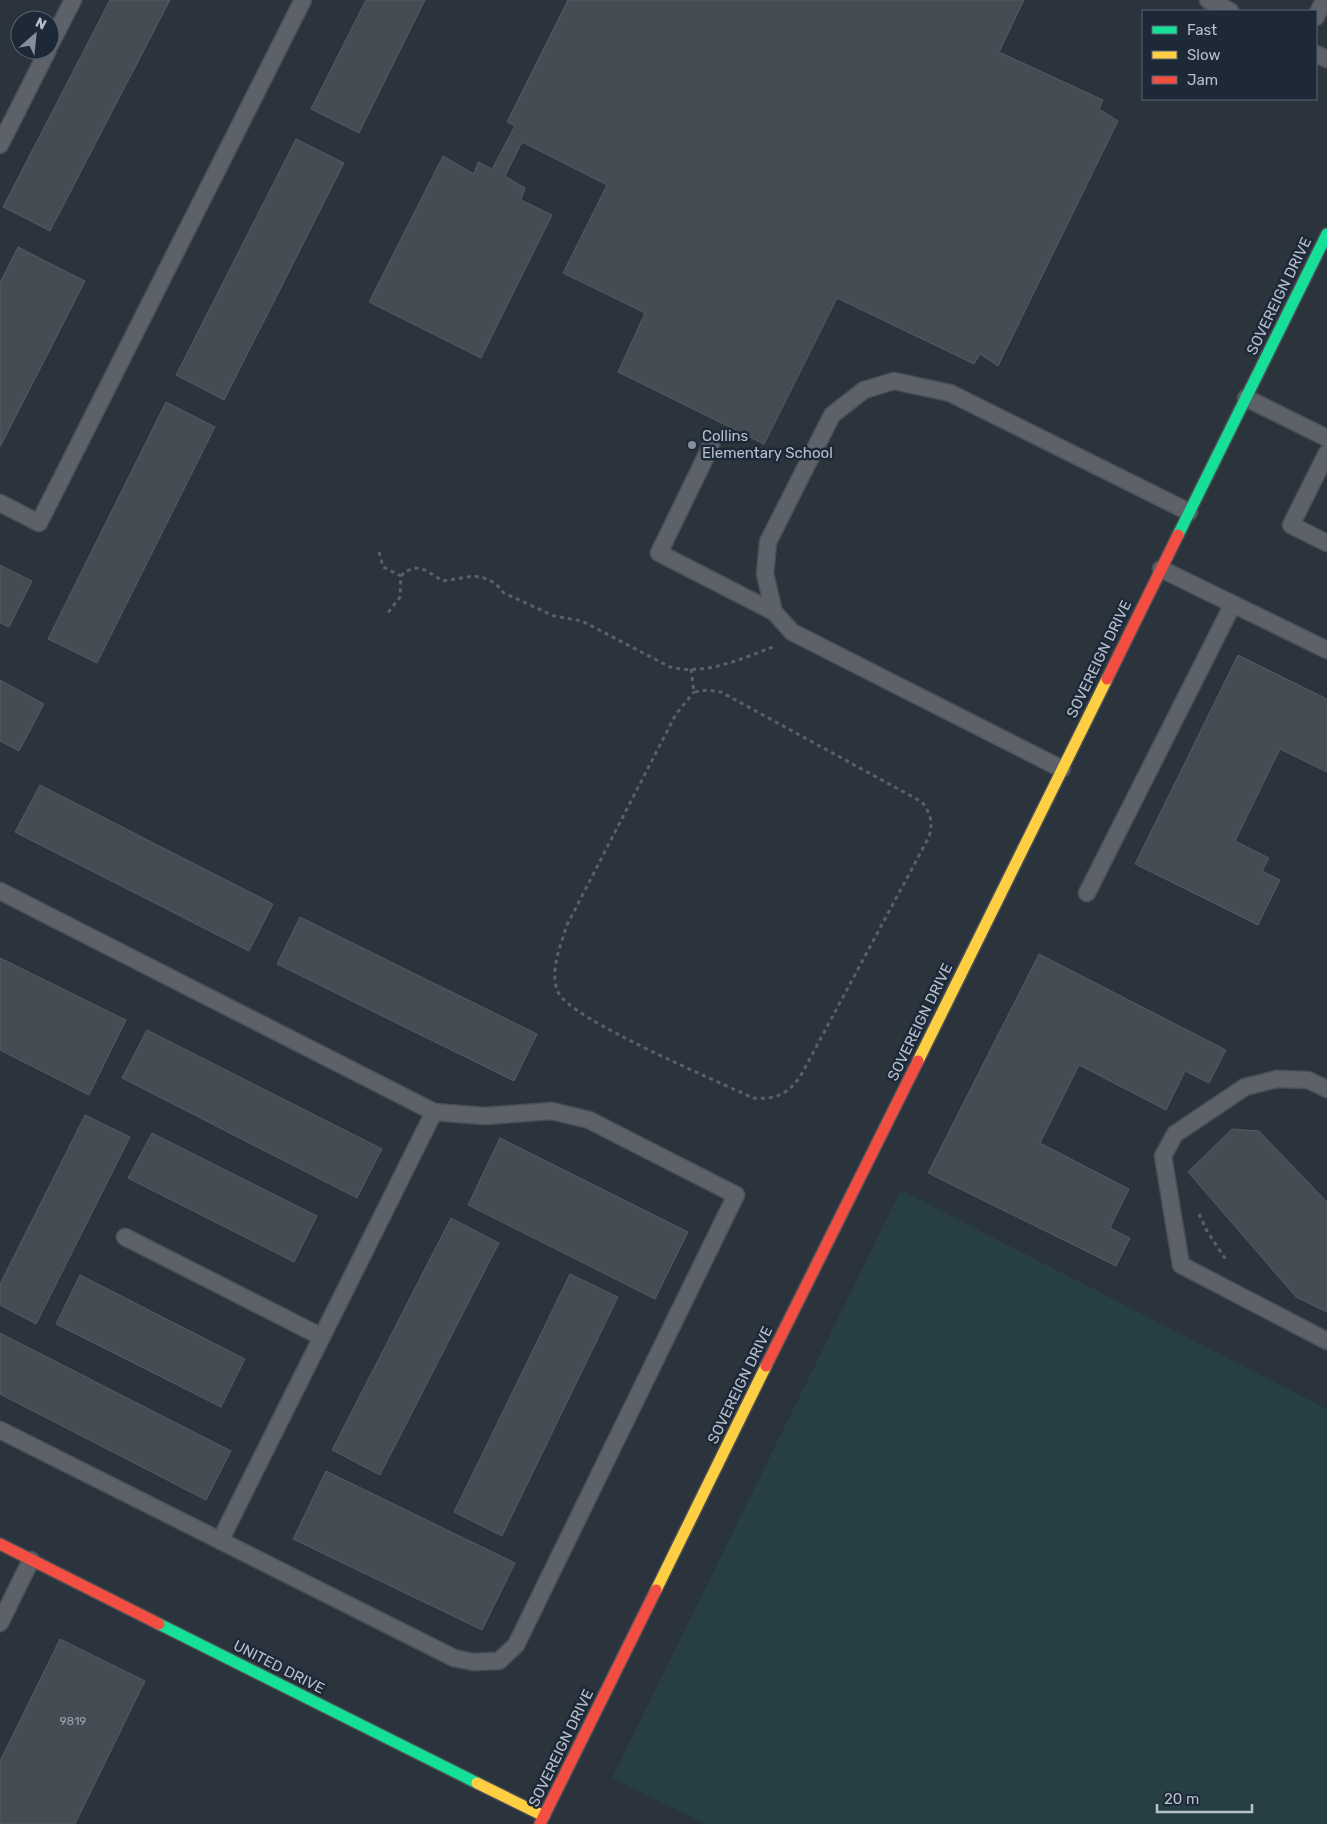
<svg xmlns="http://www.w3.org/2000/svg" width="1327" height="1824" font-family="Rubik,sans-serif">
  <rect width="100%" height="100%" fill="#2b333c"/>
  <path fill="#273f43" d="M901 1190 1327 1409V1824H706L612 1778Z"/>
  <path fill="#464c54" stroke="#535a63" d="M110 0H170L50 231 3 207Z
    M366 0H425L359 133 311 109Z
    M568 0H1024L999 52 1103 100 1099 109 1118 121 998 366 980 354 974 364 837 298 764 444 618 372 645 313 563 273 607 185 522 142 505 176 525 188 521 200 552 215 481 358 369 302 443 156 474 174 478 162 492 169 515 126 507 122Z
    M296 139 344 163 224 400 176 375Z
    M18 247 85 281 0 447V283Z
    M166 402 215 427 97 663 48 639Z
    M0 565 32 581 9 627 0 623Z
    M1238 655 1327 699V772L1280 749 1235 841 1269 858 1262 871 1280 880 1258 925 1135 864Z
    M0 680 44 704 19 751 0 741Z
    M40 785 273 904 249 951 15 832Z
    M300 917 537 1034 514 1081 277 964Z
    M1039 954 1226 1050 1209 1083 1185 1071 1166 1110 1079 1065 1040 1143 1129 1189 1110 1228 1130 1238 1116 1266 928 1173Z
    M0 958 126 1020 89 1095 0 1050Z
    M147 1030 382 1149 357 1198 122 1078Z
    M85 1115 130 1137 36 1324 0 1305V1284Z
    M1232 1129 1259 1131 1327 1202V1312L1296 1297 1188 1172Z
    M152 1133 317 1216 294 1262 128 1178Z
    M500 1138 688 1232 655 1299 468 1205Z
    M451 1218 499 1243 380 1475 332 1450Z
    M570 1274 618 1297 502 1536 454 1512Z
    M80 1275 245 1359 221 1407 56 1324Z
    M0 1333 231 1451 206 1500 0 1394Z
    M326 1471 515 1563 482 1630 293 1539Z
    M60 1639 145 1681 75 1824H0V1761Z"/>
  <g fill="none" stroke-linecap="round" stroke-linejoin="round">
    <g stroke="#4a4f56" stroke-width="19">
      <path id="lane" d="M1208 0 1230 11
        M1316 17 1324 0
        M50 45 73 0
        M1316 54 1327 59
        M0 145 48 50
        M1246 398 1327 438
        M711 446 659 553 774 612
        M1327 453 1291 525 1327 543
        M0 503 39 523 303 0
        M1161 569 1327 650
        M1062 769 792 632 774 612 765 574 768 542 832 415 864 390 894 381 950 393 1189 512
        M0 891 434 1112 485 1116 552 1111 589 1120 736 1195 516 1645 499 1661 473 1662 454 1658 0 1430
        M1087 893 1233 604
        M1327 1089 1308 1080 1277 1079 1245 1087 1175 1134 1163 1156 1181 1265 1327 1341
        M125 1237 322 1337
        M220 1541 434 1112
        M0 1623 31 1560"/>
    </g>
    <g stroke="#4a4f56" stroke-width="14">
      <path id="fast" d="M1178 535 1327 234
        M159 1624 477 1783"/>
    </g>
    <g stroke="#4a4f56" stroke-width="14">
      <path id="slow" d="M918 1061 1107 679
        M656 1590 766 1366
        M477 1783 544 1816"/>
    </g>
    <g stroke="#4a4f56" stroke-width="14">
      <path id="jam" d="M1107 679 1178 535
        M766 1366 918 1061
        M0 1544 159 1624
        M540 1824 656 1590"/>
    </g>
    <path stroke="#5a6067" stroke-width="3" stroke-dasharray="4 4" stroke-linecap="butt" d="M379 552 383 567 401 576 400 597 387 614
      M401 576 406 571 416 568 425 570 443 581 474 576 484 578 495 583 504 593 554 616 582 621 670 667C704 676 741 659 773 647
      M691 669 694 692 708 690 721 692 922 802C931 814 933 823 929 837L800 1077C787 1094 776 1100 753 1098 720 1082 569 1019 558 992 549 971 561 945 567 925L676 714 694 692
      M1199 1214 1207 1231 1226 1260"/>
    <use href="#lane" stroke="#5c616a" stroke-width="16"/>
    <use href="#fast" stroke="#16e098" stroke-width="11"/>
    <use href="#slow" stroke="#ffcf43" stroke-width="11"/>
    <use href="#jam" stroke="#f24e42" stroke-width="11"/>
  </g>
  <circle fill="#858e9a" stroke="#1e2938" stroke-width="2" cx="692" cy="445" r="5"/>
  <g text-anchor="middle" stroke-width="5" stroke-linejoin="round" paint-order="stroke">
    <g font-size="12" fill="#9aa2af">
      <text x="73" y="1725">9819</text>
    </g>
    <g font-size="15" fill="#b6bfcd" stroke="#1e2938">
      <text transform="translate(1279 296) rotate(-64)" y="5">SOVEREIGN DRIVE</text>
      <text transform="translate(1099 659) rotate(-64)" y="5">SOVEREIGN DRIVE</text>
      <text transform="translate(920 1022) rotate(-64)" y="5">SOVEREIGN DRIVE</text>
      <text transform="translate(740 1385) rotate(-64)" y="5">SOVEREIGN DRIVE</text>
      <text transform="translate(279 1667) rotate(27)" y="5">UNITED DRIVE</text>
      <text transform="translate(561 1748) rotate(-64)" y="5">SOVEREIGN DRIVE</text>
    </g>
    <g font-size="15" fill="#b6bfcd" stroke="#1e2938" text-anchor="start">
      <text x="702" y="441">Collins<tspan x="702" dy="17">Elementary School</tspan></text>
    </g>
  </g>
  <rect x="1142" y="10" width="175" height="90" fill="#1e2938" stroke="#5b6574"/>
  <rect x="1152" y="26" width="25" height="8" fill="#16e098" stroke="#5b6574"/>
  <text x="1187" y="35" font-size="15" fill="#b6bfcd">Fast</text>
  <rect x="1152" y="51" width="25" height="8" fill="#ffcf43" stroke="#5b6574"/>
  <text x="1187" y="60" font-size="15" fill="#b6bfcd">Slow</text>
  <rect x="1152" y="76" width="25" height="8" fill="#f24e42" stroke="#5b6574"/>
  <text x="1187" y="85" font-size="15" fill="#b6bfcd">Jam</text>
  <g transform="translate(35 35) rotate(27)"><circle r="24" fill="#1e2938" stroke="#5b6574"/>
  <path d="M0-4L9 19L0 12L-9 19Z" fill="#858e9a"/>
  <text y="-8" font-size="14" font-weight="bold" text-anchor="middle" fill="#b6bfcd">N</text>
  </g>
  <path d="M1157 1804v8h95v-8" fill="none" stroke="#b6bfcd" stroke-width="2.5"/>
  <text x="1164" y="1804" font-size="15" fill="#b6bfcd" stroke="#1e2938" stroke-width="4" paint-order="stroke">20 m</text>
</svg>
